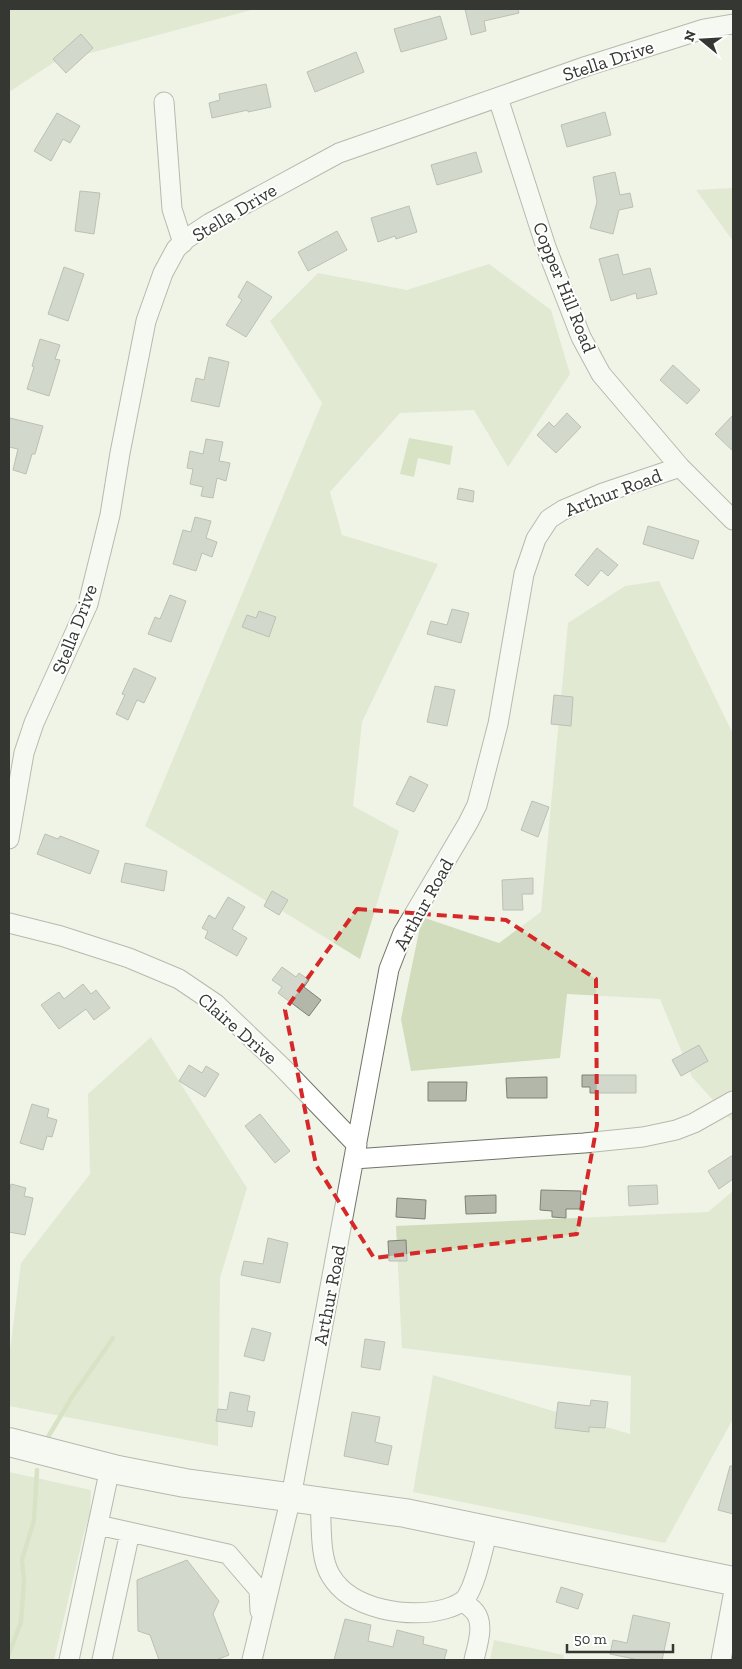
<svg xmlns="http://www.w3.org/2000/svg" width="742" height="1669" font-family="'Zilla Slab',serif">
  <rect width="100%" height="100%" fill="#eff4e7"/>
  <path fill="#d0dcbb" d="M9 9H255L53 63 9 92Z
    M733 188V241L696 190Z
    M489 264 551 310 570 374 508 467 474 410 400 413 330 492 342 535 438 564 362 722 353 806 399 831 360 959 145 826 322 403 270 321 318 273 407 290Z
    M659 581 733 734V1122L692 1077 660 999 567 994 560 1058 411 1071 401 1019 422 917 499 943 541 912 568 623 625 586Z
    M151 1037 247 1188 220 1278 218 1446 9 1406V1358L21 1263 90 1174 88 1094Z
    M733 1191V1419L665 1543 413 1492 433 1375 630 1434 631 1376 402 1348 396 1226 708 1212Z
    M9 1472 91 1490 90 1514 84 1533 54 1660H9Z
    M494 1640 564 1655 563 1660H490Z"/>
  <path fill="#bccf9c" d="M409 438 453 446 450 465 418 458 414 477 400 474Z"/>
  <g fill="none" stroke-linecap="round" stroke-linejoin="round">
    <path stroke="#bccf9c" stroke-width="4.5" d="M48 1437 72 1397 113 1338
      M9 1654 21 1622 24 1580 22 1560 34 1520 37 1470"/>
  </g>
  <path fill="#b2b7aa" stroke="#7d8176" d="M465 9H518L519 13 484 21 486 31 471 35Z
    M440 16 447 39 401 52 394 29Z
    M81 34 93 48 66 73 53 59Z
    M356 52 364 72 315 92 307 72Z
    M266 84 271 107 248 112V110L212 118 209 103 220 100 219 94Z
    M605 112 611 135 567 147 561 125Z
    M57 113 80 126 70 143 63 139 51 161 34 151Z
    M476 152 482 172 437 185 431 165Z
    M615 172 620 195 630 193 633 207 619 210 613 234 590 228 597 202 593 177Z
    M80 191 100 193 94 234 75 231Z
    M409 206 417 232 396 239 395 236 378 242 371 218Z
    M337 231 347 250 308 271 298 252Z
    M618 254 623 275 650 268 657 294 637 299 636 293 611 301 599 259Z
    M64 267 84 274 68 321 48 314Z
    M247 281 272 297 246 337 226 325 242 300 238 297Z
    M40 339 60 345 55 359 60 360 49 396 27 389 34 367 32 366Z
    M209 357 229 362 219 407 191 401 196 378 204 380Z
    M673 365 700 390 687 404 660 380Z
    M567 413 581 427 556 453 537 435 549 422 554 427Z
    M733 415V451L715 434Z
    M10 418 43 426 35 454H32L26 474 13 470 18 449 9 447V424Z
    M206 439 223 442 219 461 230 463 226 481 217 478 213 498 201 496 203 487 190 484 193 469 187 468 190 451 203 454Z
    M459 488 474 491 473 502 457 499Z
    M195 517 211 521 206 538 217 542 212 557 202 553 196 571 173 564 183 530 191 532Z
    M648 526 699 541 693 559 643 544Z
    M597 548 618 565 608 576 601 570 588 586 575 575Z
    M170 595 186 601 171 642 148 634 155 617 160 619Z
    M452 609 469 613 461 643 427 634 431 621 447 625Z
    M259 611 276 617 269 637 242 627 247 615 256 618Z
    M134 668 156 678 144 703 137 700 128 720 116 714 125 695 122 694Z
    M435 686 455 690 447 726 427 722Z
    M554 695 573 697 571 726 551 724Z
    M410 776 428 785 414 812 396 804Z
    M532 801 549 807 538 837 521 830Z
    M45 834 58 839 60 836 99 851 90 874 37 854Z
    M125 863 167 871 164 891 121 882Z
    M533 878V894H522L523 910H503L502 880Z
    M272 891 288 900 279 915 264 906Z
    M228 897 245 907 232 929 247 938 237 956 205 938 208 931 202 928 209 915 215 919Z
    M282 967 296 977 299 973 309 980 304 987 321 1000 309 1016 278 993 282 987 272 980Z
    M83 984 91 994 96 990 110 1008 94 1020 86 1009 59 1029 41 1005 59 992 64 999Z
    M699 1045 708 1061 681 1076 672 1060Z
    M189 1065 202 1073 206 1066 219 1074 205 1097 179 1081Z
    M582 1075H636V1093H590V1087H582Z
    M547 1077V1098H507L506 1078Z
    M428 1082H467L466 1101H428Z
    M32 1104 49 1109 47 1117 57 1120 52 1137 47 1136 43 1150 20 1143Z
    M260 1114 290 1151 275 1163 245 1126Z
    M733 1155V1179L719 1189 708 1171Z
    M11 1184 26 1188 24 1196 33 1198 25 1235 9 1232V1193Z
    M657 1185 658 1204 629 1206 628 1186Z
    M541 1190 581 1191 580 1209H566V1218L552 1217V1211L540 1210Z
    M496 1195V1213L466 1214 465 1196Z
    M397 1198 426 1200 425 1219 396 1217Z
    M268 1238 288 1243 280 1283 241 1275 244 1261 263 1264Z
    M406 1240 407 1261H389L388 1241Z
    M252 1328 271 1333 264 1361 244 1356Z
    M365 1339 385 1342 380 1370 361 1367Z
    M230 1392 250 1396 247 1411 255 1412 252 1427 216 1421 218 1409 227 1410Z
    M591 1400 608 1402 605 1428 589 1427V1432L555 1428 558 1402 590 1406Z
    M352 1412 380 1417 375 1442 392 1446 388 1465 344 1456Z
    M730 1466H733V1514L718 1510Z
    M187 1560 219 1601 213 1614 229 1655 216 1660H159L150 1635 138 1631 137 1580Z
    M561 1587 583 1594 578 1609 556 1602Z
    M633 1615 670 1623 662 1660H639L610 1654 613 1640 627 1643Z
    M345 1619 371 1625 368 1641 393 1647 397 1630 424 1637 423 1644 447 1650 444 1660H334Z"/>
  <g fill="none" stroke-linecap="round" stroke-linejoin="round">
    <g stroke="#707468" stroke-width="21">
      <path id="minor" d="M498 98 546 247 581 337 601 374 680 467 733 520
        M164 102 172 209 183 243
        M9 839 24 753 34 723 88 604 110 515 120 453 146 321 163 273 176 249 186 239 210 223 339 153 587 66 704 29 733 24
        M9 923 61 936 129 958 179 979 216 1004 282 1067 357 1145
        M354 1159 584 1143 643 1137 676 1130 694 1123 733 1101
        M320 1501C322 1524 319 1557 331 1576 351 1610 410 1619 445 1609 452 1607 460 1604 465 1599 476 1585 483 1548 488 1530
        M98 1525 228 1554 259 1590 260 1611
        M463 1601C467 1605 472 1608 475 1612 485 1625 477 1646 474 1660
        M69 1660 110 1468
        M102 1660 130 1532
        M252 1660 291 1497 389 969 403 933 468 823 477 805 498 724 524 574 536 539 549 519 563 510 603 493 680 467
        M721 1660 733 1596"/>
    </g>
    <g stroke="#707468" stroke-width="30">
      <path id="highway" d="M9 1442 118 1470 185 1483 405 1513 733 1581"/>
    </g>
    <use href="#minor" stroke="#fff" stroke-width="19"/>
    <use href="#highway" stroke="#fff" stroke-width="28"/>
  </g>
  <path d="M0 0H742V1669H0ZM357 909 506 920 596 979 597 1125 577 1234 374 1258 316 1165 285 1010Z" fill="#eff4e7" fill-opacity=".55" fill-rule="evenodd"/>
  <path fill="none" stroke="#d62828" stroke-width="4" stroke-dasharray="10 6" stroke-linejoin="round" d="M357 909 506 920 596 979 597 1125 577 1234 374 1258 316 1165 285 1010Z"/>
  <g text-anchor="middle" stroke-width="4" stroke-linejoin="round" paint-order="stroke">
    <g font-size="19" fill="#353732" stroke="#fff">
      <text transform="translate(608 60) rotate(-18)" y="7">Stella Drive</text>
      <text transform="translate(234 212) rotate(-31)" y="7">Stella Drive</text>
      <text transform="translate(565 287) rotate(68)" y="7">Copper Hill Road</text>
      <text transform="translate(613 492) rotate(-21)" y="7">Arthur Road</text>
      <text transform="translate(74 629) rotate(-69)" y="7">Stella Drive</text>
      <text transform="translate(423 904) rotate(-61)" y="7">Arthur Road</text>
      <text transform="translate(238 1028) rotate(41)" y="7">Claire Drive</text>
      <text transform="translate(329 1295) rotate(-79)" y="7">Arthur Road</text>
    </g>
  </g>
  <rect width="742" height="1669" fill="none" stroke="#353732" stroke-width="20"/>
  <g transform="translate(702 40) rotate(288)" stroke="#ffffff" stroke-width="4" paint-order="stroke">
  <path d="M0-4L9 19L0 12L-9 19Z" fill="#353732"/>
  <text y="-8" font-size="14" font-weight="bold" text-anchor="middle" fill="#353732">N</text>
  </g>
  <path d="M567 1644v8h106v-8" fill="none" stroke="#353732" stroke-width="2.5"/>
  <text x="574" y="1644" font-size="15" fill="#353732" stroke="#ffffff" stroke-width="4" paint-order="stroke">50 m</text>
</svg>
